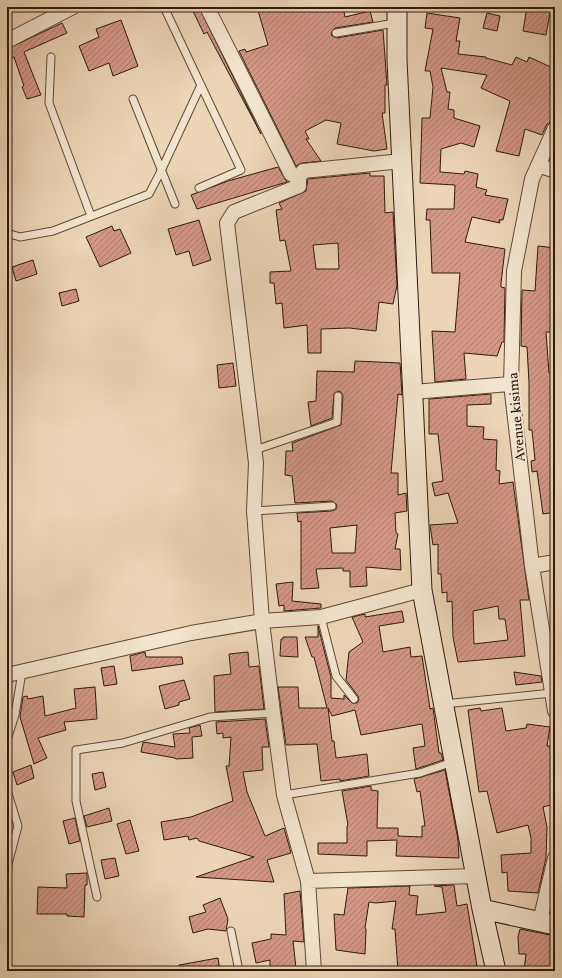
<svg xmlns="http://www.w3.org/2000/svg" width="562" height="978" font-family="Vollkorn,serif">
  <defs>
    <pattern id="building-hatch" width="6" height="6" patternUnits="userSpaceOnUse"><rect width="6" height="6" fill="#d49886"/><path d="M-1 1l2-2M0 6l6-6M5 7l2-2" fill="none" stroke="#ac7b6c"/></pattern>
  </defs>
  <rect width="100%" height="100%" fill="#ebd5b4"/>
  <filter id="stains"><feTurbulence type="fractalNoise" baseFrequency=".005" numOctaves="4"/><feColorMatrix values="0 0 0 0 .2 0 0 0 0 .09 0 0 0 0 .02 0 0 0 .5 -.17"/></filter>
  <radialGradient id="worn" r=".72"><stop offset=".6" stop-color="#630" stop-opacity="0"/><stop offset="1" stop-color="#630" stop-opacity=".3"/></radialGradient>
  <path fill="url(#building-hatch)" stroke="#2e1b0e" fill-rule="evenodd" d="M191 7H199L261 134 207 32 204 34Z
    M257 7H343L345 17 370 11 373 22 335 28 331 33 332 36 337 38 383 30 387 85H385V113H382L387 149 374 151 337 144 341 123 326 120 305 131 309 139H306L321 161 302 163 296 166 239 51 245 49 246 52 268 45Z
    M527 7H551L546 35 523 31Z
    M427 13 460 18 456 41H460L458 54 486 57V58L512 65 516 57 527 62 529 57 555 69V120L547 124 542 135 525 129 519 156 496 151 510 101 481 88 487 75 441 68 447 92H450L448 109 454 110V118L480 126 474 147 461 143 441 149 440 172 464 174 465 171 478 174 476 187 487 190 485 195 508 199 503 220H499L500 223 472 217 465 242 505 249 501 283V287L505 288 504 342H502L497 356 464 353 466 379 435 382 432 331 455 332 460 273H432L430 220H426L427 209H454L455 185 420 183 422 118H430L433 87 430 71H425L433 29 425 28Z
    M487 13 500 16 497 31 483 28Z
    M121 20 138 66 113 76 109 63 89 71 79 46 99 37 96 29Z
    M62 23 67 33 24 52 41 95 27 99 22 87 24 86 14 57 7 60V49Z
    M278 167 287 182 197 209 191 195 228 181Z
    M370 173V176H384L385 213 393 212 397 285 393 304 379 302 376 331 349 328 321 329V353H308L307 325 284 328 282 303 276 304 274 283H270V272L291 271 285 240 280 241 276 210 282 209 279 203 306 191 308 179ZM338 243 339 269H316L313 245Z
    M199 220 211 260 193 266 189 251 176 255 168 229Z
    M112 226 114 231 120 229 131 253 100 267 86 237Z
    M538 246 555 248V332H546L549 373H555V512L543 514 537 471 532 472 531 461 535 460 532 430H529V382L527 347 521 346 522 290 535 291Z
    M33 260 37 274 16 281 12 267Z
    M76 289 79 301 62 306 59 293Z
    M355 361 400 363 402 395 398 394 391 473H398V495L406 493 407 511 395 513 396 533 398 534 395 549H400L401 570 366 567 367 586 350 587V571H343V568L316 569 319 588 301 589V521L298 522 297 513 332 511 336 509 337 505 332 501 295 503 292 476 285 475 286 451H293L292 443 341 425 343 396 341 392 338 391 334 394 332 418 311 426 308 402 316 401 317 371 354 372ZM357 525 355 553H332L330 528Z
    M233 363 236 386 219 388 217 365Z
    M491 394V404L467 405V426L484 427 483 439 497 440 496 470 500 471 499 484 513 482 529 600H520L525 656 458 662 453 637 452 601 447 602V592L442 593 441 574H438V544L433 545 430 525 458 523 448 493 435 496 432 483 443 481 438 434H429V399ZM498 606 499 619H505L508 640 474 644 473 611Z
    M293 582 292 601 321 604V608L284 611V605L279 606 276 584Z
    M402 611 404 622 379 626 383 652 410 647 411 657 422 656 430 709 433 708 439 753H441L443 760 416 769 413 748 425 746 422 724 361 735 355 710 332 716 328 708 332 741H334L336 758 367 754 369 776 340 781V779L321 781 317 744 286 745 278 687H298L299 708H327L314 657H312L305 637H318V626L331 677V698L344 699V695L352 703H357L359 700 358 696 346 680 349 652 363 642 352 617 365 614V617Z
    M283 637H297L298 657 280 656 281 639H283Z
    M145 652 146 657H182L183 664 132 671 130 656Z
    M248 652 249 667 259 666 264 709 215 712 214 676 231 674 229 654Z
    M114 666 117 684 104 686 101 668Z
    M514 672 541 676 542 682 516 685Z
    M184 680 190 699 179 702V705L165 709 159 686Z
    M95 687 97 719 64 722 66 730 38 738 47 758 34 764 20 717 23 697 27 696 28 699 43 696 45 716 76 708 74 689Z
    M480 708 481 711 502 708 506 731 526 728 527 724 550 727 547 746H550L552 768H554L555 804 543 807 547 827 546 858 538 893 508 891 507 872 502 873 501 855 531 853V838L528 825 497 833 487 791 479 792 468 710Z
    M265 719 269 747H262L263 770 243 772 247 792 265 836 284 828 291 853 267 860 274 882 196 877 254 857 199 841 197 838 189 840 188 836 164 840 161 822 191 817 233 801 226 766H229L231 737 223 738V733L217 734 216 722Z
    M200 725 202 736 192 737 193 758 176 759 175 758 141 752 143 742 175 747 173 734 190 733 189 728Z
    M31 765 34 778 17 785 13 772Z
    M445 770 458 840 459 858 396 856 397 840 367 841V856L318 854V843H347V826L348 825 342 791 371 786V790L378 791 377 828H398V836L422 837V826H425L420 791 417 792 414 779Z
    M103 772 106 787 95 790 92 774Z
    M109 808 112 821 87 827 84 816Z
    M75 818 80 841 69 844 63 821Z
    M130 820 139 851 126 854 117 824Z
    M115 858 119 876 105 879 101 860Z
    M87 873V885H85L84 917 67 916V914H37L38 887 67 888 66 874Z
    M454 885 457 906 467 904 477 966 463 968V971H398L395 929H392L396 901 376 903 369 902 365 928 366 929 365 954 336 950 334 914 344 915 348 888 410 886 409 895 418 896 416 915 446 912 442 887 434 886Z
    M300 891 304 942 293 941 296 968 270 971V960L256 963 252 943 271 939V934L286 935 284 894Z
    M220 898 228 919 226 931 208 929 193 933 189 917 206 912 203 905Z
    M520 929 555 936V971H524L526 954H519L518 937Z
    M218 958 220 971H180L179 965Z"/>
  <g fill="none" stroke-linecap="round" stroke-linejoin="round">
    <g stroke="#5d4a38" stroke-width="9">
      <path id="lane" d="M164 7 241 170 199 188
        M336 33 395 23
        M51 57 49 103 91 216
        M133 99 175 204
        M7 233 20 237 53 231 149 194 161 171 201 85
        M255 450 337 422 338 396
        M254 511 332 506
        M321 617 336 676 354 699
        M444 704 552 693
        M7 740 15 715 22 672
        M7 790 18 826 7 868V886
        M284 795 420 773 453 762
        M97 897 76 801V750L123 743 210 717 273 713
        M231 931 239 971"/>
    </g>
    <g stroke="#5d4a38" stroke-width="16">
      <path id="street" d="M207 7 291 174 299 178
        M7 41 73 7
        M555 128 532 179 514 271 511 384 532 566 555 711
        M538 165 555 171
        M413 392 511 384
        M532 566 555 562
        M7 675 191 633 262 621 321 617 422 590
        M308 881 476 876
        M540 921 555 858
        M314 971 308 881 284 795 273 713 262 621 254 511 256 463 227 223 234 212 299 186V178L303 171 402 161"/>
    </g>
    <g stroke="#2e1b0e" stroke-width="21">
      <path id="secondary" d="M397 7V60L422 590 482 909 496 971
        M482 909 555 925"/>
    </g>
    <use href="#lane" stroke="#f2e4ce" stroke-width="7"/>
    <use href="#street" stroke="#f2e4ce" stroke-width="14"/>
    <use href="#secondary" stroke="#f2e4ce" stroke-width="19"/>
  </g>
  <g text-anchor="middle" stroke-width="4" stroke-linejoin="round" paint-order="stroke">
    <g font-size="14" fill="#2e1b0e" stroke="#f2e4ce">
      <text transform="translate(516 417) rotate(-95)" y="5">Avenue kisima</text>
    </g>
  </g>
  <rect width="562" height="978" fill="none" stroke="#ebd5b4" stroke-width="24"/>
  <rect x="8" y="8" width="546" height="962" fill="none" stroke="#2e1b0e" stroke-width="2"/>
  <rect x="12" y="12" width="538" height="954" fill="none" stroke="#2e1b0e"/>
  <rect width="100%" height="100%" filter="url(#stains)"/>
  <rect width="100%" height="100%" fill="url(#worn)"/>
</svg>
